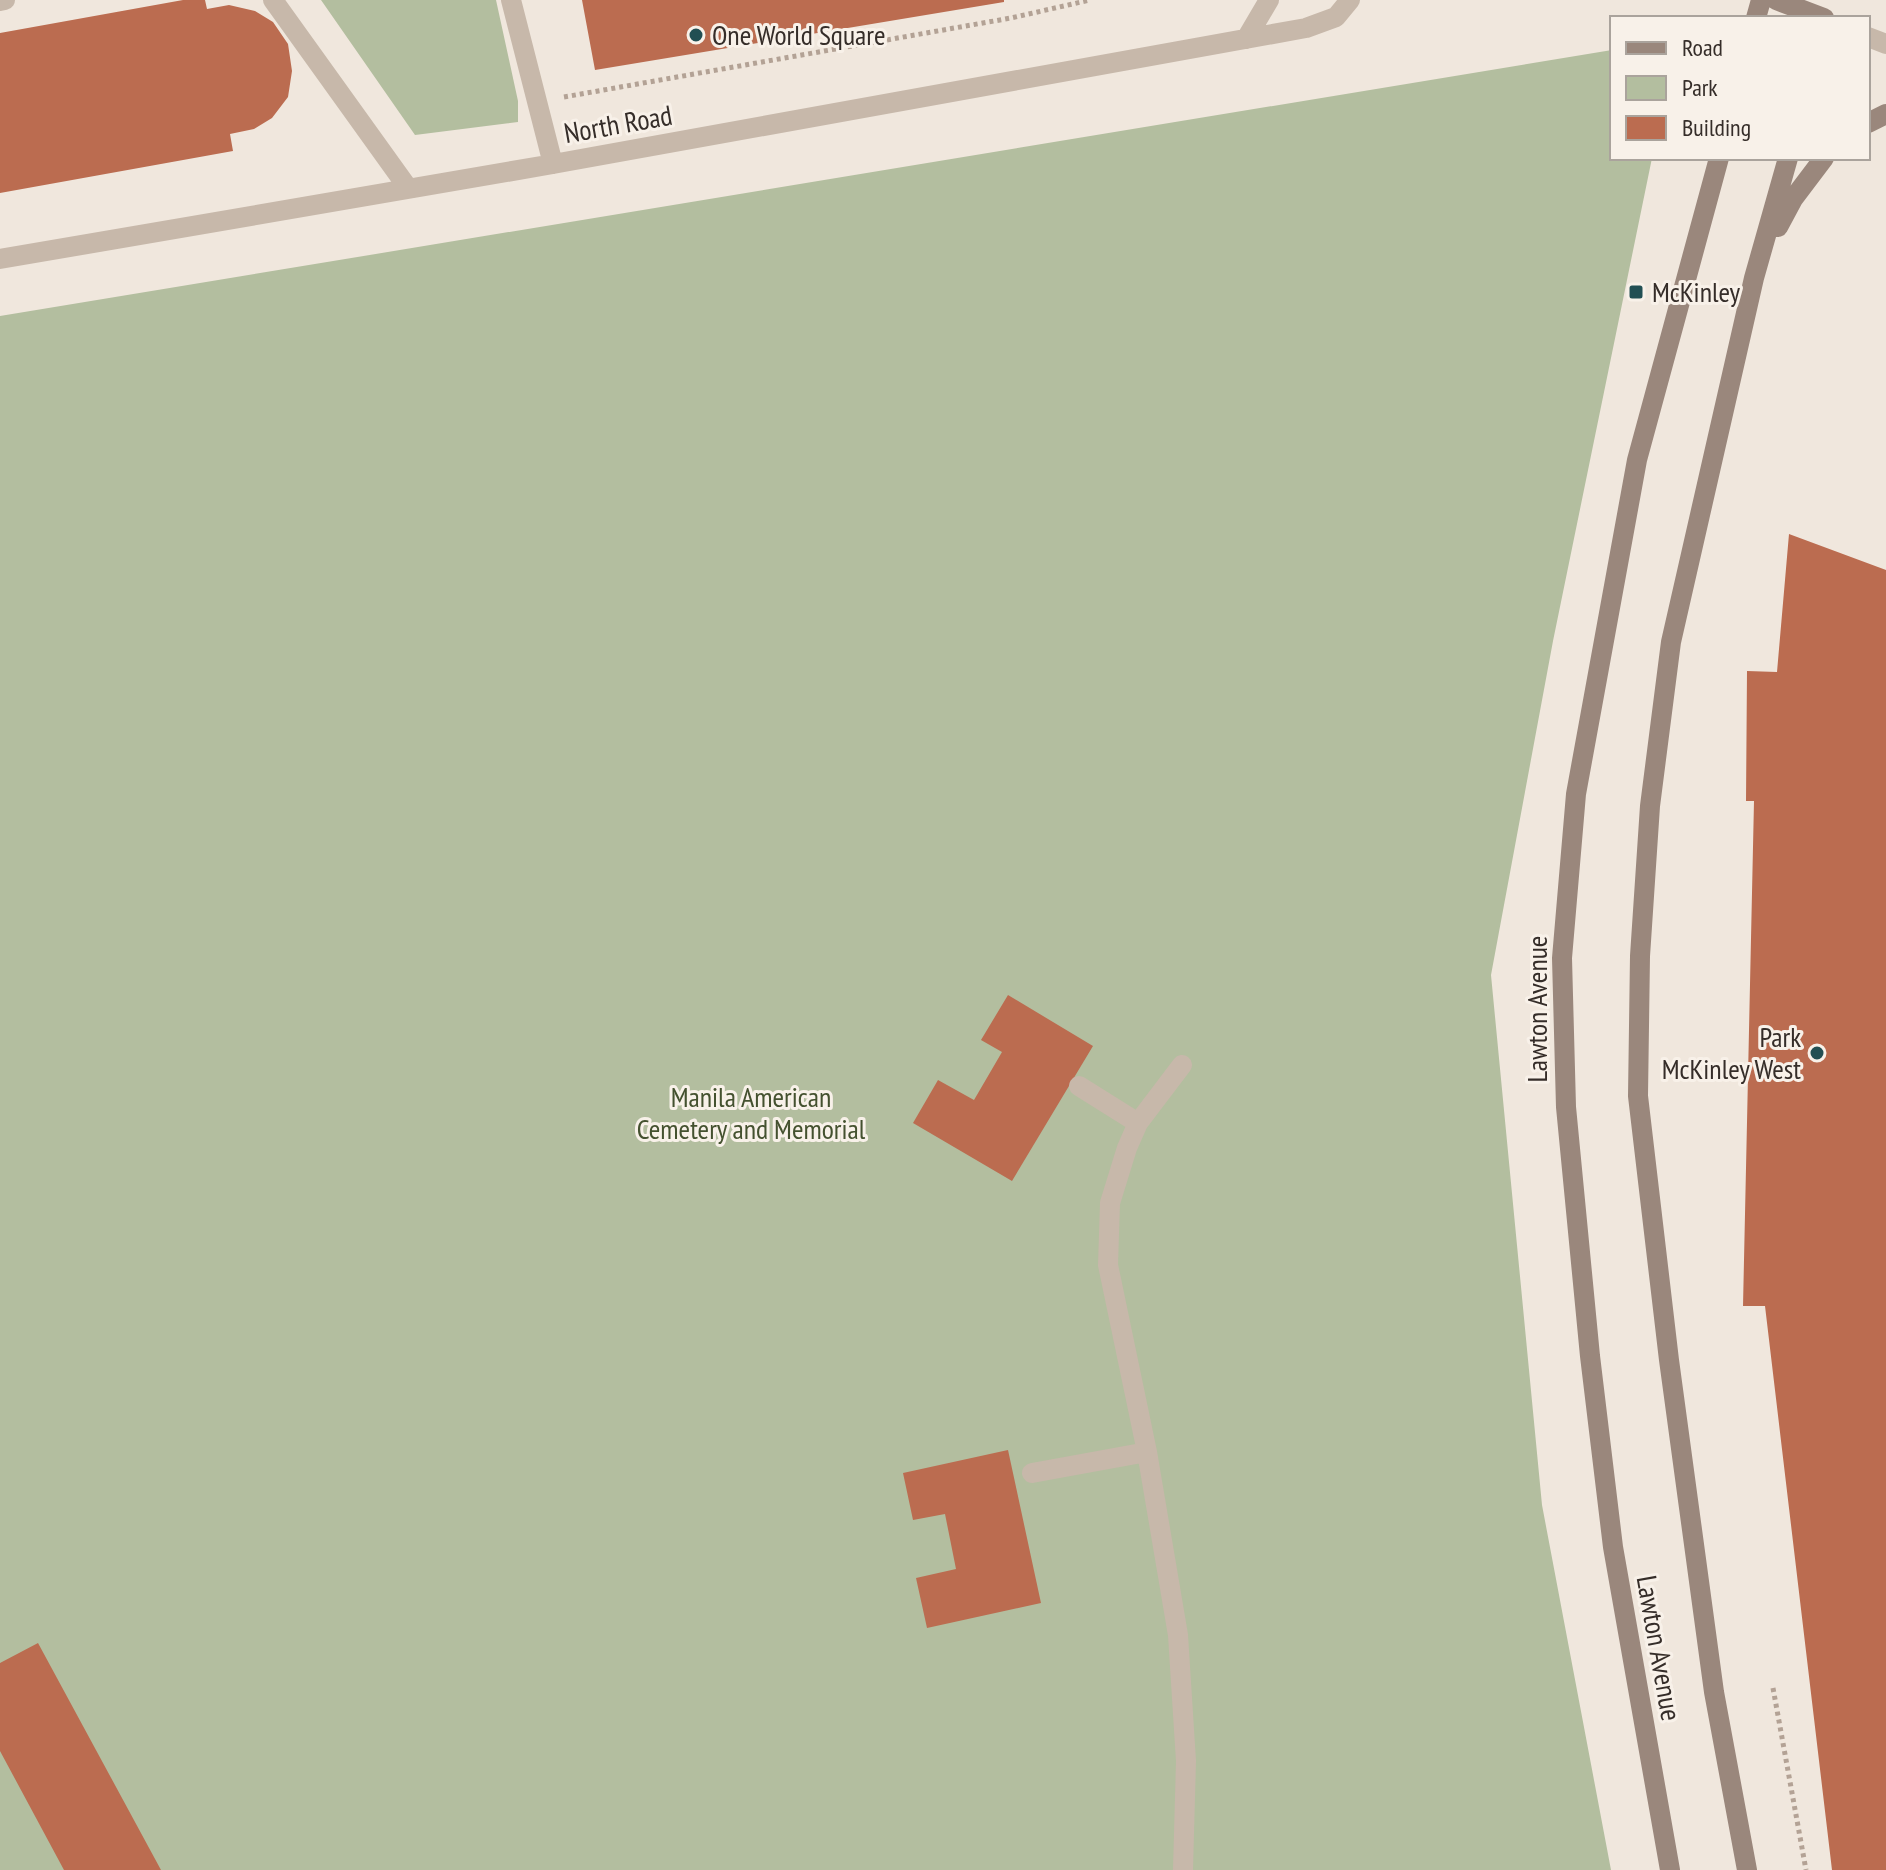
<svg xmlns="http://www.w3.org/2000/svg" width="1886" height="1870" font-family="'PT Sans Narrow',sans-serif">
  <rect width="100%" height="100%" fill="#f0e7dd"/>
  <path fill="#b3be9f" d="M321 0H496L518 101V122L415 135Z
    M1612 50V158H1652L1553 641 1491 975 1542 1505 1611 1870H0V316Z"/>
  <path fill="#bb6c50" d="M183 0H205L207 9 229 5 255 11 273 22 288 44 292 71 288 97 272 118 254 129 230 134 233 151 0 193V33Z
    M582 0H1004V2L595 70Z
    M1789 534 1886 570V1870H1832L1765 1306H1743L1754 801H1746L1747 671 1777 672Z
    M1008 995 1093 1046 1012 1181 913 1123 938 1080 974 1100 1002 1052 981 1040Z
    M1008 1450 1041 1603 927 1628 916 1578 956 1569 945 1514 913 1520 903 1473Z
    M38 1643 161 1870H64L0 1751V1663Z"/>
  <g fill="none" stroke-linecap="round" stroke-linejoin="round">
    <path stroke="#b3a295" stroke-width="5" stroke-dasharray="4 4" stroke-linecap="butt" d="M564 97 1011 18 1090 0
      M1773 1688 1806 1870"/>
    <path stroke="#c7b8aa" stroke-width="20" d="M273 0 408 188
      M511 0 553 164
      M0 1 5 0
      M1246 39 1269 0
      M0 259 553 164 1306 28 1336 17 1350 0
      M1182 1065 1138 1123 1127 1148 1110 1203 1108 1265 1147 1452 1178 1635 1186 1761 1183 1870
      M1079 1086 1138 1123
      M1032 1473 1147 1452"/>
    <path stroke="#c7b8aa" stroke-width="20" d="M1868 37 1886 44"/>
    <path stroke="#9a877c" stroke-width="20" d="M1776 0 1824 18
      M1756 18 1761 0
      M1868 123 1886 114
      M1778 227 1793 199 1824 158
      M1670 1870 1613 1547 1590 1356 1566 1107 1562 958 1576 794 1637 460 1719 158
      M1747 1870 1714 1692 1669 1360 1638 1096 1640 956 1650 806 1671 642 1754 278 1788 158"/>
  </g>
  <g fill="#224f53" stroke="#f8f1e9" stroke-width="3">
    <circle cx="696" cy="35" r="8"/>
    <rect x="1628" y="284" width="16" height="16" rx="4"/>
    <circle cx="1817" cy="1053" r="8"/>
  </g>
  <g text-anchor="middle" stroke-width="6" stroke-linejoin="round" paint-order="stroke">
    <g font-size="28" fill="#352d29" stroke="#f8f1e9" text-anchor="start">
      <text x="712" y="45">One World Square</text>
      <text x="1652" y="302">McKinley</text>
      <text x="1801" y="1047" text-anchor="end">Park<tspan x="1801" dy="32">McKinley West</tspan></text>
    </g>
    <g font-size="28" fill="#352d29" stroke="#f8f1e9">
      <text transform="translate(618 124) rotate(-10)" y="10">North Road</text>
      <text transform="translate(1537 1009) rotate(-90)" y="10">Lawton Avenue</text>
      <text transform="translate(1659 1648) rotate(80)" y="10">Lawton Avenue</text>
    </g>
    <g font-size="28" fill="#44512f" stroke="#f8f1e9">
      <text x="751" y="1107">Manila American<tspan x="751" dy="32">Cemetery and Memorial</tspan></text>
    </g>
  </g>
  <rect x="1610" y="16" width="260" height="144" fill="#f8f1e9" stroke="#aaa39c" stroke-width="2"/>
  <rect x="1626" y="42" width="40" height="12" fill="#9a877c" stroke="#aaa39c" stroke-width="2"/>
  <text x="1682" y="56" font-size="24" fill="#352d29">Road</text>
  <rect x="1626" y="76" width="40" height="24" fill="#b3be9f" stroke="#aaa39c" stroke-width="2"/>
  <text x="1682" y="96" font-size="24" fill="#352d29">Park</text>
  <rect x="1626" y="116" width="40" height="24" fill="#bb6c50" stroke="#aaa39c" stroke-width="2"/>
  <text x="1682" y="136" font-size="24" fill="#352d29">Building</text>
</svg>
